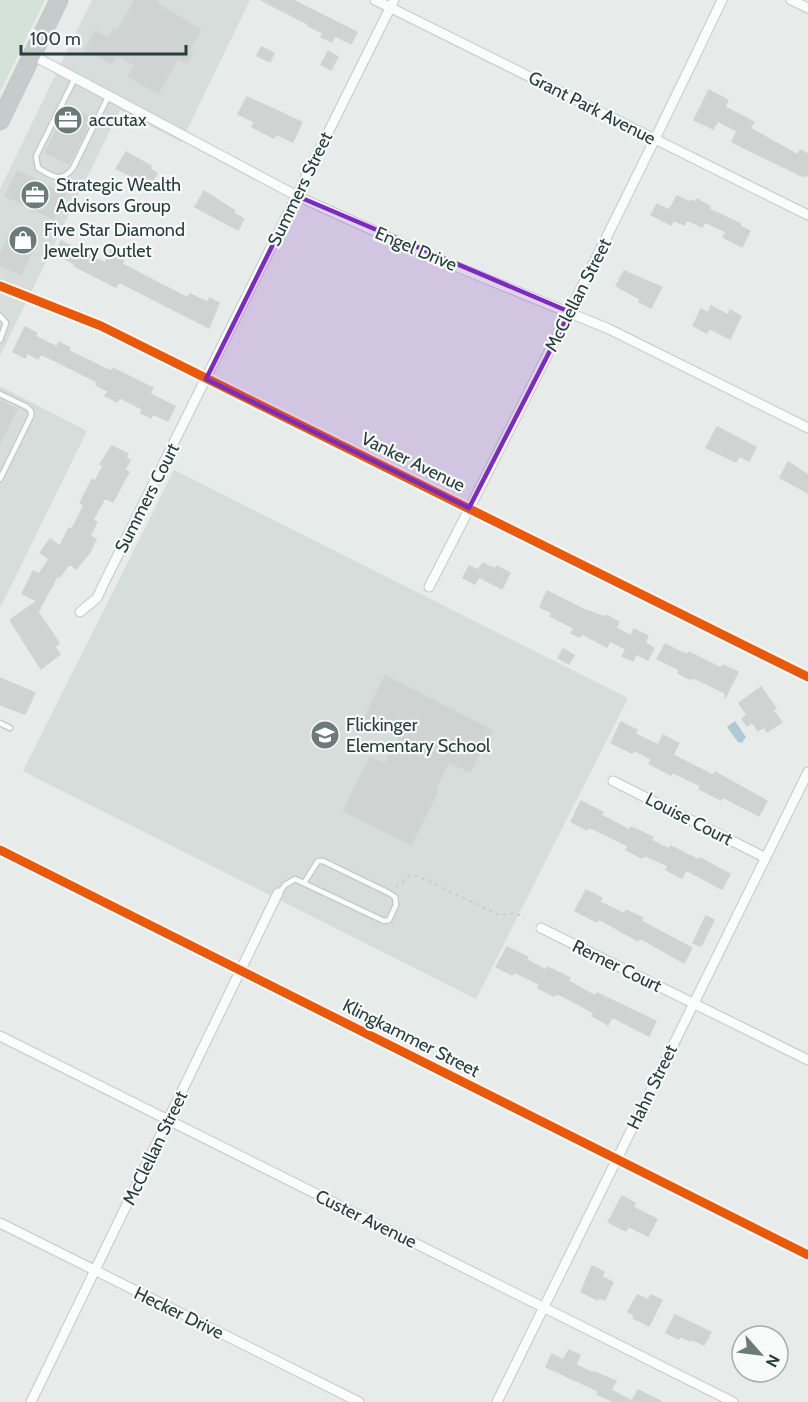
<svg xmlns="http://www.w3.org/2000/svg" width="808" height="1402" font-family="Cabin,sans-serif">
  <rect width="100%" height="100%" fill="#e7ecea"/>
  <path fill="#d6dddb" d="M92 0H250L181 142 120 110 0 356V189Z
    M0 386 87 431 0 608Z
    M174 470 628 698 476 999 23 771Z"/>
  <path fill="#d3e3da" d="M0 0H45L0 92Z"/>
  <path fill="#aec9d5" d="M735 721 746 737 742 743 738 742 727 727Z"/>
  <path fill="#cfd3d2" stroke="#d0d5d3" stroke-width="1.5" d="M135 0H158L156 3 201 30 189 51 193 53 188 62 186 61 185 63 178 59 158 94 128 76 135 65 117 55 111 64 85 49 95 31 108 38 114 29 117 31Z
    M261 0H293L357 32 351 44 335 36 332 42 321 37 323 33 308 26V24Z
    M261 47 274 53 270 62 257 56Z
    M328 51 338 57 331 70 321 65Z
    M709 90 728 100 725 107 754 122 750 128 798 155 800 150 808 154V176L805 174 804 177 732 142 737 131 718 121 713 129 694 120Z
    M247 97 302 122 293 142 276 134 274 138 252 127 254 122 238 114Z
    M68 106 92 118 69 164 45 153Z
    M126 152 151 166 150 169 157 173 150 185 116 169Z
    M18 171 65 194 53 219 5 196Z
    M204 191 235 211 233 213 244 219 238 230 195 207Z
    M677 196 690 202 691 200 696 202 697 199 710 206 709 209 741 224 740 226 750 231 742 247 723 237 726 232 705 222 702 227 687 220 684 225 673 220 671 225 651 215 657 204 669 210Z
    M13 228 38 240 21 275 0 265V255Z
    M61 241 105 263 111 250 125 257 122 264 188 298 190 294 207 302 210 298 219 303 209 328 119 282 116 287 74 266 75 264 54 254Z
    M624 271 662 287 651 308 639 302 640 299 616 286Z
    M711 306 728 315 730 310 741 316 730 339 709 328 707 333 693 326 701 309 708 313Z
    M25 327 37 333 35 336 57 347 59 342 70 348 69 351 104 368 111 371 113 368 153 388 150 394 175 406 168 421 153 414 151 418 141 413 142 409 119 397 117 402 105 396 108 391 96 385 97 382 41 354 38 359 27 353 25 358 13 352Z
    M0 401 17 409 0 444Z
    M717 427 756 447 749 461 739 456 736 462 706 448Z
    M112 446 128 454 126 458 130 460 125 470 129 472 113 502 105 498 93 520 97 522 90 536 96 539 90 552 76 569 69 564 60 577 58 575 38 612 59 643 55 647 60 654 41 669 10 620 37 601 22 594 33 571 39 574 49 559 40 553 50 539 60 546 69 528 72 529 84 505 80 503 92 479 95 481 103 466 100 464Z
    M788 462 808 475V493L780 478Z
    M483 563 495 569 497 566 510 573 502 589 479 577 475 584 463 578 469 566 478 570Z
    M547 591 583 609 605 617 606 615 619 622 616 628 631 636 634 629 648 636 645 643 654 648 648 660 636 654 633 661 622 656 626 649 610 641 607 647 582 634 580 637 571 633 574 628 550 616 552 613 540 607Z
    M665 644 687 655 689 652 721 668 723 665 738 672 725 698V693L692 677 691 680 678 673 680 670 657 659Z
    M563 649 574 655 569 664 558 658Z
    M385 676 492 730 470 772 449 762 435 790 438 791 411 845 343 811 370 757 385 764 399 737 364 719Z
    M0 678 35 693 25 714 0 705Z
    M761 687 776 708 773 710 782 722 767 732 764 727 758 731 752 722 747 726 742 719 747 715 739 703Z
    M621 722 637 730 635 734 658 745 663 735 679 743 673 755 713 775 715 772 767 801 759 816 723 797 721 800 699 789 701 786 672 772 671 775 649 764 651 759 634 750 632 753 611 743Z
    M581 801 603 812 601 815 629 830 631 827 653 837 651 840 669 849 671 846 699 860 700 858 730 874 722 889 686 870 682 878 666 870 668 866 644 855 642 858 626 850 628 846 589 827 587 830 571 822Z
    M586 890 602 898 600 902 624 914 626 910 643 918 641 921 692 948 684 963 640 938 638 941 599 919 597 922 575 911Z
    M706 916 714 920 701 946 693 943Z
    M507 947 528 957 527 960 546 970 548 967 570 978 568 981 595 996 597 993 656 1021 649 1036 612 1017 608 1025 592 1016 594 1013 578 1004 556 993 554 996 538 988 539 984 514 972 512 975 496 967Z
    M622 1196 635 1203 633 1207 657 1219 648 1236 628 1226 626 1231 608 1222Z
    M592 1266 604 1272 602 1277 613 1282 605 1300 599 1297 598 1300 581 1292Z
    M637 1295 648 1300 651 1295 662 1300 649 1326 633 1318 634 1315 628 1312Z
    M675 1315 711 1332 704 1345 691 1339 690 1341 680 1336 679 1339 666 1333Z
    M569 1350 580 1355 576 1365 593 1373 594 1372 616 1381 611 1390 632 1401 638 1390 662 1402H614L597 1394 598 1391 546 1367 552 1354 563 1360Z"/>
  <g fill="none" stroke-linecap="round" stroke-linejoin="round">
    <g stroke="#c4c9c7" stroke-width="7">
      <path id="service" d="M75 78 36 156 38 168C52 176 61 184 73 168L109 95
        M0 316 6 323 0 340
        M0 394 27 407 31 411V416L0 479
        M0 723 10 728
        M279 893 285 885 295 879 384 921 389 920 396 905 395 897 389 893 323 861H318L304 883"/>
    </g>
    <g stroke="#c4c9c7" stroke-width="11">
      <path id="minor" d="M375 0 808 215
        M791 0 808 8
        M32 55 297 196 428 255 609 329 808 428
        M0 286 101 326 808 677
        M429 587C529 393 628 198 722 0
        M80 612 97 598 102 587 394 0
        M613 781 766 858
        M0 850 808 1255
        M541 928 808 1060
        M0 1036 733 1402
        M0 1223 359 1402
        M31 1402 278 893
        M497 1402 808 772"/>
    </g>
    <g stroke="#c3cac9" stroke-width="19">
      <path id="trunk" d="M0 121 59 0"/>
    </g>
    <path stroke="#c7cdcd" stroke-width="2" stroke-dasharray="3 4.5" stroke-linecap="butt" d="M396 887 410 876H418L501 916 515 913 525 918"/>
    <use href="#service" stroke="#fbfcfc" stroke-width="4.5"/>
    <use href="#minor" stroke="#fbfcfc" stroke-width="9"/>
    <use href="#trunk" stroke="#c6cccc" stroke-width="16"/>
    <g stroke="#f7faf9" stroke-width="13">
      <path id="cycleway" d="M0 286 101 326 808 677
        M0 850 808 1255"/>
    </g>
    <use href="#cycleway" stroke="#e8590c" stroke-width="9"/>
  </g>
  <path fill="#7b2cbf" fill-opacity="0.2" stroke="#7b2cbf" stroke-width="4.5" stroke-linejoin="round" d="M297 196 570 312 469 508 206 379Z"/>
  <defs>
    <g id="office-disc" transform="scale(1.5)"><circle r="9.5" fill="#6a7b78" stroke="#f7faf9"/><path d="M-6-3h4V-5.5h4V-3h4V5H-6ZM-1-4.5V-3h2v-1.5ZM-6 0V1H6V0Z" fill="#fff"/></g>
    <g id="shop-disc" transform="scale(1.5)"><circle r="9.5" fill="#6a7b78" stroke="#f7faf9"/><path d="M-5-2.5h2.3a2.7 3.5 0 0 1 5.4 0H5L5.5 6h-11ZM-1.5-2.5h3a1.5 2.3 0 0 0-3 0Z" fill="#fff"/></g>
    <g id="school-disc" transform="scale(1.5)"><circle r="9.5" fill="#6a7b78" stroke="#f7faf9"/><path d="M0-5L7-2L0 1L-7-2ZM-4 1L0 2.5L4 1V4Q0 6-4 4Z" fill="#fff"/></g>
  </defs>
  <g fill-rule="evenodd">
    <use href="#office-disc" x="68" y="120"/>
    <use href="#office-disc" x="35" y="195"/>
    <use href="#shop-disc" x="23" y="240"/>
    <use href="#school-disc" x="325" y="735"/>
  </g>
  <g text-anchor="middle" stroke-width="4.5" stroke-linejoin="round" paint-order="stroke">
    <g font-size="18" fill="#273e3b" stroke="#f7faf9">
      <text transform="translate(592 108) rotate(27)" y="6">Grant Park Avenue</text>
      <text transform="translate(300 189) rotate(-64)" y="6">Summers Street</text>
      <text transform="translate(416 249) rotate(23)" y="6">Engel Drive</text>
      <text transform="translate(578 295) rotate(-63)" y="6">McClellan Street</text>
      <text transform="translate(413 462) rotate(26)" y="6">Vanker Avenue</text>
      <text transform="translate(147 498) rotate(-63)" y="6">Summers Court</text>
      <text transform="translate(689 819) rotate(27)" y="6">Louise Court</text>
      <text transform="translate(617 966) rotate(26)" y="6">Remer Court</text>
      <text transform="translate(411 1038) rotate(27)" y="6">Klingkammer Street</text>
      <text transform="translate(652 1087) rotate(-64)" y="6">Hahn Street</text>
      <text transform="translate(155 1148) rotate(-64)" y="6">McClellan Street</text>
      <text transform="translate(366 1219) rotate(26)" y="6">Custer Avenue</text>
      <text transform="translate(179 1313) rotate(26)" y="6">Hecker Drive</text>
    </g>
    <g font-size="18" fill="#273e3b" stroke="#f7faf9" text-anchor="start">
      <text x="89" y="126">accutax</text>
      <text x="56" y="191">Strategic Wealth<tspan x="56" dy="21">Advisors Group</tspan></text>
      <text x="44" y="236">Five Star Diamond<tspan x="44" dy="21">Jewelry Outlet</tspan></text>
      <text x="346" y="731">Flickinger<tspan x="346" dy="21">Elementary School</tspan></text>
    </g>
  </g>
  <g transform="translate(760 1354) rotate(118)"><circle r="28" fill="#f7faf9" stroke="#a4afad" stroke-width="1.5"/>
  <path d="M0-4.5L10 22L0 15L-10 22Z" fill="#6a7b78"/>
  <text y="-9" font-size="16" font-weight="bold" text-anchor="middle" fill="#273e3b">N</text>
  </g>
  <path d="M21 45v9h165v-9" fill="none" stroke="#273e3b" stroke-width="3"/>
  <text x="30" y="45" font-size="18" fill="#273e3b" stroke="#f7faf9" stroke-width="4.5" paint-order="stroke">100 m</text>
</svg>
